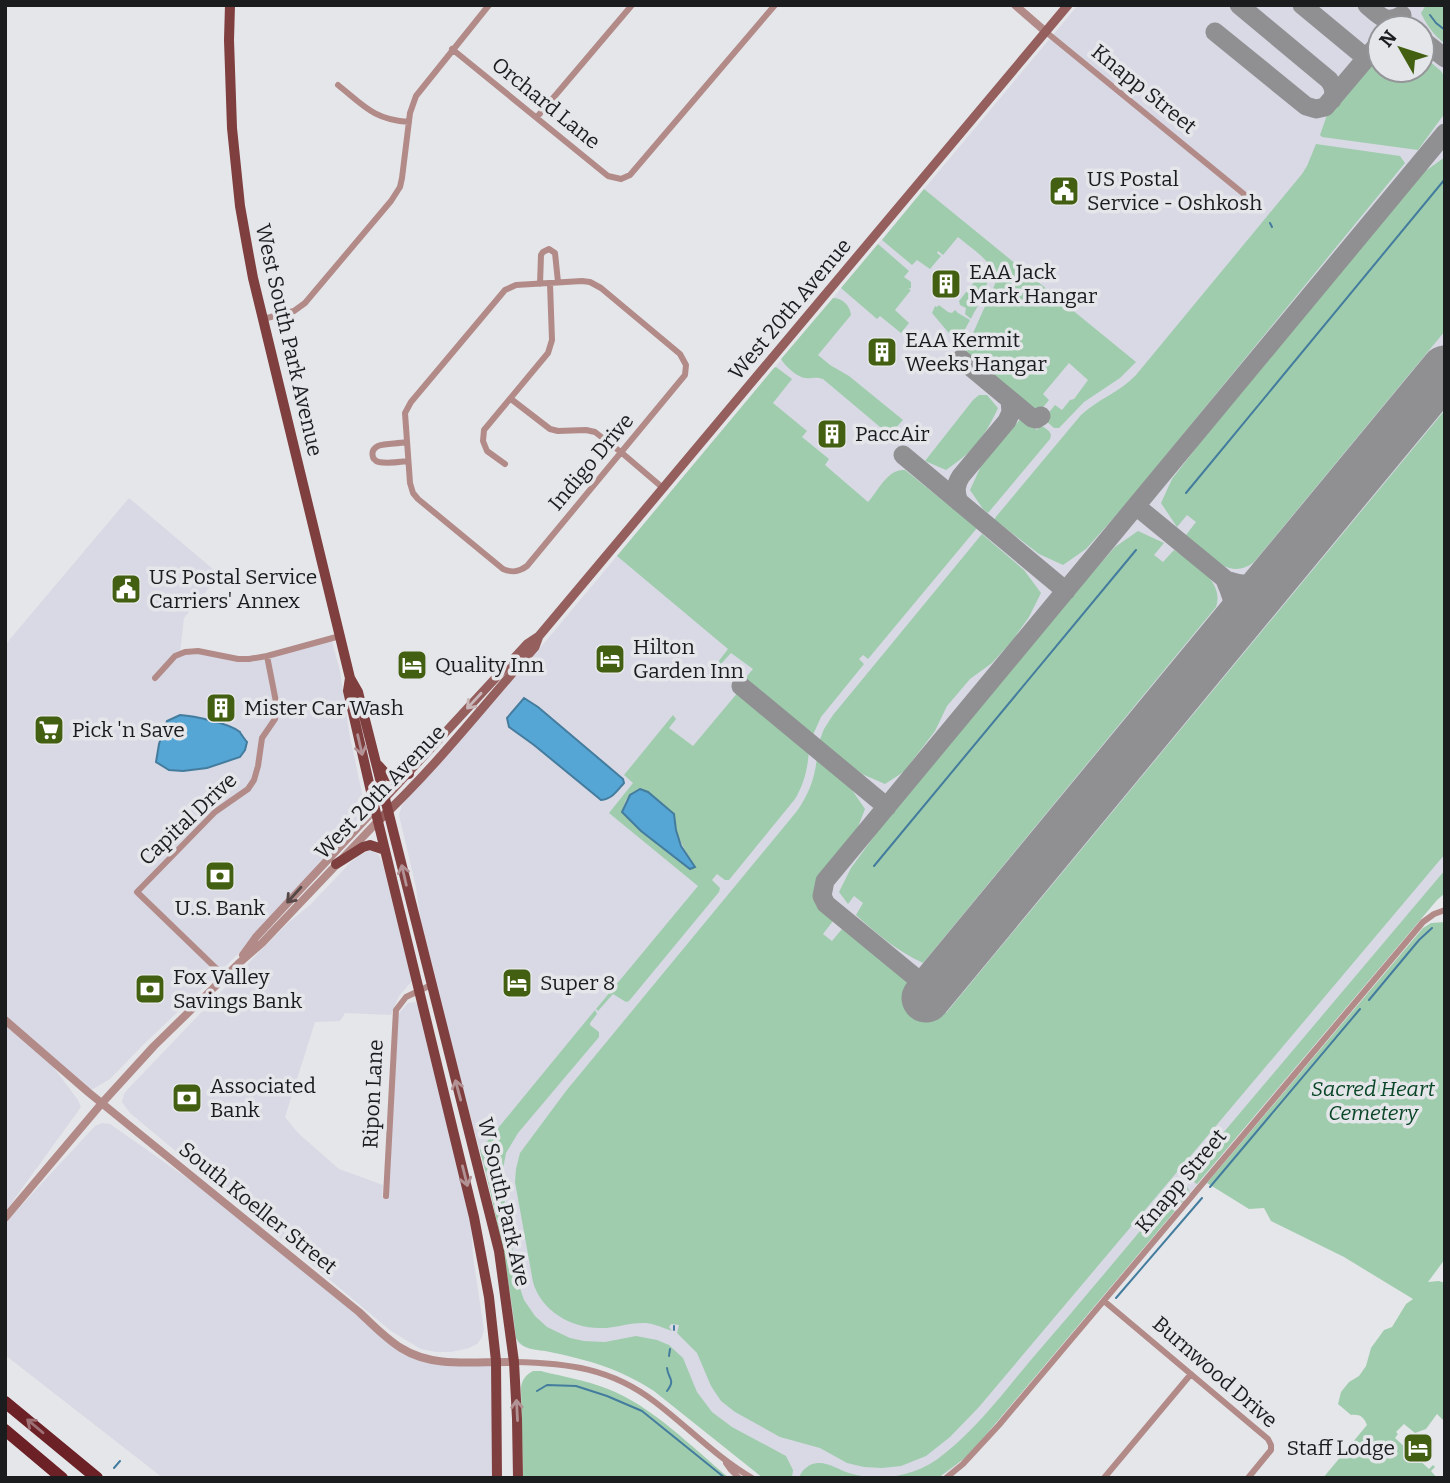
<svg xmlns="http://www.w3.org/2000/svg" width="1450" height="1483" font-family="Bitter,serif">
  <rect width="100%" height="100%" fill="#e5e6ea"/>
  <path fill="#d8d9e4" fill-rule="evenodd" d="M1078 5H1445V893L1437 900 979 1443 952 1469 938 1478H763L654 1391 638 1381 604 1365 586 1360 539 1349H529L519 1344 516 1338 503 1252 493 1200 456 1062 421 923 416 887 399 815 402 805 406 800 540 648ZM1380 28H1422V70H1380Z
    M129 498 220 575 184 618 180 653 191 650 249 659 331 638 340 671 349 732 367 817 256 937 143 1045 110 1079 88 1092 45 1056 78 1100 81 1107 5 1212V645Z
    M370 850 378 854 383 864 412 981 399 996 391 1015 345 1013 340 1021 315 1022 285 1117 298 1133 339 1169 383 1185 382 1196 388 1200 397 1019 400 1012 408 1003 415 1002 418 1005 471 1223 473 1257 484 1330 482 1337 477 1344 469 1348 451 1352H436L421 1349 391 1331 130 1113 122 1102 124 1094 127 1090 260 951 289 922 310 905 351 862 358 856Z
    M102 1123 110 1124 234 1211 391 1341 418 1356 496 1361 497 1478H163L5 1355V1223L95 1126Z"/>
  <path fill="#9fccad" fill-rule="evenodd" d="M1426 5H1445V44C1434 35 1427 26 1421 13Z
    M1422 55 1441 71 1445 78V113L1418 150 1322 137 1320 135 1327 115 1376 59 1380 56V70H1422Z
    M1316 144 1400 156 1405 163 1126 504 1086 549 1063 565 1039 554 995 520V518L1081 415C1098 399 1120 392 1136 375L1302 174 1307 166Z
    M1445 157V331L1254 562C1228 583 1205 551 1186 535L1196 522 1187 515 1177 527 1161 503 1172 479 1210 430 1424 172Z
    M924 189 1136 362 1120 378 1084 402 1059 428H1054L1046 421V416L1055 405 1062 410 1070 400 1074 399 1088 380 1069 363 1043 394 1049 400 1040 411 1035 412 972 359 965 351 995 284C997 263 973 250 958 237L943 255 938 251 937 253 941 256 930 269 917 260 912 265 882 240Z
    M878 244 909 271 904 277 911 282V288L908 289 911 290 895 310 909 323 901 333 880 316 877 319 841 288Z
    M974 267C1003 269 977 306 971 319L965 314 966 308 960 305 959 301 975 281 969 273Z
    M833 298C842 298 850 305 851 315L818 355 830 365 849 376 903 420 890 434 886 432 823 379C815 376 812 379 805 378 797 377 785 366 781 359Z
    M939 305 948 312 952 313 955 310 958 313 970 320 960 339 956 340 953 338 932 313 935 306 937 307Z
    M776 367 792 379 773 403 807 431 802 437 829 459 825 465 868 502C878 491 888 468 905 470L977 528 868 659 863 655 859 659 864 664 821 717 812 737 743 681 753 669 731 653 718 667 715 666 728 649 617 556 774 368Z
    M979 395H987L998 408C984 438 974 451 946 470L925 461 973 400Z
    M1445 410V854L979 1407 950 1437 926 1456 901 1466 882 1468 864 1467 847 1463 820 1448 780 1437 735 1412 721 1401 711 1386 697 1353 677 1333 679 1325 671 1324 669 1327 672 1331C664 1328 655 1324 646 1323 631 1322 616 1328 602 1328 572 1329 541 1311 533 1282L515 1182 516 1169 520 1153 566 1091 797 811C809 794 815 778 817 757L850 787 865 809 856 832 818 877C808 898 817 909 833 921L823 934 832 941 842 929 946 1013Z
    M1022 417 1037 430 1041 425 1049 431 1051 435 1050 439 988 513 983 509 970 490 981 466Z
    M1138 531 1164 543 1154 555 1163 562 1174 550C1193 562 1225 581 1216 607L923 963C897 951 877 934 856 915L863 903 854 896 848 904 839 892 851 868 886 820 940 755 1076 591 1115 547Z
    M982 534 1024 570 1041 593 1029 617 1012 641 992 663 970 679 947 706 935 731 909 765 905 771 885 784 862 774 819 742 824 729 833 715Z
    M739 691 809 750C808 768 804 784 795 799L729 880H725L717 874 712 880 720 888 719 892 629 1001 626 1002 613 994 598 1011 596 1009 698 886 609 813 633 783 624 775 673 715 676 719 669 728 693 746ZM635 791 674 814C676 834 681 845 692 861L690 869 642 831C637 823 627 819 622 811L626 800Z
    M1445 870V893L1437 900 1197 1184 1186 1177Z
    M1445 922V1259L1428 1282 1439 1281 1445 1283V1422L1437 1414 1426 1429 1415 1433 1404 1424 1396 1432 1398 1434 1395 1438 1429 1469 1433 1465 1435 1467 1431 1471 1437 1478H1323L1367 1425C1364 1417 1360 1414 1351 1415L1338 1404 1341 1392 1349 1382 1359 1376 1366 1366 1371 1348 1384 1330 1392 1327 1406 1304 1413 1299 1344 1257 1271 1221 1264 1208 1249 1209 1207 1183 1423 928 1431 923Z
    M595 1010 597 1014 590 1023V1025L599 1032V1037L518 1133 506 1153 501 1180 511 1241 520 1288 524 1300 535 1316 547 1327 570 1338 584 1341 605 1342 636 1336 657 1340 669 1345 683 1358 697 1392 712 1412 732 1427 786 1456 793 1470 792 1478H763L654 1391C620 1369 589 1360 550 1352 537 1349 523 1351 516 1338 509 1274 496 1212 480 1150Z
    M1181 1182 1187 1185 1190 1193 979 1443 965 1458 938 1478H799C802 1469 810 1463 819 1463 830 1463 839 1470 849 1473 881 1483 918 1476 944 1454 977 1428 1003 1393 1030 1361 1081 1302 1131 1242 1181 1182Z
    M533 1371H541C564 1377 586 1380 608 1389 652 1406 693 1448 729 1478H523L521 1388C522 1379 526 1375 533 1371Z"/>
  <path fill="#55a5d5" stroke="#447c9e" stroke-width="2" d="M524 698 538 707 623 779 624 783C617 791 612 799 601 800L534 745 509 727 507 718Z
    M180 715C194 716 229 723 240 732 240 733 246 741 247 742L245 750 240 757 207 768 183 771 169 770 156 762 159 744 167 721Z
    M640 789 648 792 674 814 676 830 681 846 695 867 690 869 641 831 622 812 630 795Z"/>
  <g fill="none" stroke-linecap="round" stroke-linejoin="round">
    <path stroke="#447c9e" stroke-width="2" d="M1430 15 1436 23 1445 30
      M1270 223 1272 227
      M1186 493 1445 179
      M874 866 1136 550
      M1369 1000 1419 940 1432 928
      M1210 1187 1360 1009
      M1116 1298 1202 1198
      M674 1330V1326
      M669 1356 670 1349
      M667 1368C668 1379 676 1379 667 1391
      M537 1391 547 1385 576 1386 607 1396 642 1411 725 1478
      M114 1468 120 1461"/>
    <path stroke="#909093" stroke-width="19" d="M1239 5 1329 80C1334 87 1335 92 1332 100
      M1302 5 1366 58
      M1367 5C1380 16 1386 25 1402 15
      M1215 32 1306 106 1316 109 1325 107 1380 42
      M1422 40 1445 58
      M961 359 1032 418 1036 419 1041 416
      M903 455 1066 591
      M959 502C955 492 955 485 961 476L1007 421 1011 412 1010 400
      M1136 506 1253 602
      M1229 581C1260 592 1271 575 1291 556
      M1215 648C1236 620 1240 613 1225 580
      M741 686 887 807
      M932 991 826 904 822 896 825 881 1445 133"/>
    <path stroke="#909093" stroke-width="49" d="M926 998 1445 370"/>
    <path stroke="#b28b89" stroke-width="6" d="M1046 32 1250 199
      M452 49 608 176 621 179 630 175 775 5
      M338 85C363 105 374 120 409 122
      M537 117 632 5
      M582 281 590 282 601 288 680 354 686 365 685 375 527 566C519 572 512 573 503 569L418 499 413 493 410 483 405 413 411 402 505 290 516 285Z
      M540 284 541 255 543 252 549 249 555 253 558 282
      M263 319 294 311 305 303 391 201 400 187 402 178 410 113 416 96 489 5
      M511 399 550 429 558 431 586 430 595 432 622 453 663 488
      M406 442C398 444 386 443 378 446 370 450 371 460 379 462 388 464 399 462 408 461
      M505 464 487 451 483 441 484 430 548 353 552 340 550 284
      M155 678 175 656 185 652 198 651 238 659H249L267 656 340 636
      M224 976 137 892 215 812 248 789 254 780 258 766 262 738 275 719 277 707 267 656
      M386 1196 396 1010 406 997 431 985
      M1104 1301 1268 1439 1271 1445V1450L1248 1478
      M514 1362C567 1363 611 1368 655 1402 688 1427 716 1457 752 1478
      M726 1463 731 1470 739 1478
      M946 1478 963 1464 999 1425 1423 922 1434 914 1445 910
      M1104 1478 1191 1374"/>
    <path stroke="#b28b89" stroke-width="8" d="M1015 5 1046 32
      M243 955 256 937 375 809
      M5 1020 88 1092 359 1312C372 1324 385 1338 401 1348 434 1369 476 1361 514 1362
      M5 1218 102 1103 154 1046 238 964 262 943 378 821"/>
    <path stroke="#955f5e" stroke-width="9" d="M382 801 527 644 539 636 1068 5
      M378 821C435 768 483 706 535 647L539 636"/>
    <path stroke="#7f3f3f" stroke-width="10" d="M230 5 229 40 232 128 240 206 248 251 253 278 350 678 358 692 376 763 499 1251 514 1362 517 1419 518 1478
      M350 678 348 691 375 809 474 1217 489 1297 496 1361 497 1478
      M378 765 388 776 397 777 409 774
      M336 864 363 847 370 845 385 850"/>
    <path stroke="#6b2125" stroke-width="12" d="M5 1402 97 1478
      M5 1430 62 1478"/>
  </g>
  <defs><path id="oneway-shaft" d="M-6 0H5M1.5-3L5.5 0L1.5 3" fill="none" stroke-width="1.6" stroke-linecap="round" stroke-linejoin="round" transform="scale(1.75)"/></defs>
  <use stroke="#c9b7b9" href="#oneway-shaft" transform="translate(474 701) rotate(133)"/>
  <g stroke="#b29294">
    <use href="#oneway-shaft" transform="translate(360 745) rotate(77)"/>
    <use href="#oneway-shaft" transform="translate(404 875) rotate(-103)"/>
    <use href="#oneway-shaft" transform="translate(458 1090) rotate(-105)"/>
    <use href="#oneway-shaft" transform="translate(465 1176) rotate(76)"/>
    <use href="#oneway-shaft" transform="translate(517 1410) rotate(-93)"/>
  </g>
  <use stroke="#574848" href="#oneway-shaft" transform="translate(294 895) rotate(132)"/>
  <use stroke="#9c7074" href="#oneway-shaft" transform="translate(35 1426) rotate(-140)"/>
  <defs>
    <g id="civic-square" transform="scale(1.575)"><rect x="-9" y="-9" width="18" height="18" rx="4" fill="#436012" stroke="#e5e6ea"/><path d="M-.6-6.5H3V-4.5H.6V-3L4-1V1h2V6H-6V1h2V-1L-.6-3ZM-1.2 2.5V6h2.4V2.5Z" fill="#fff"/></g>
    <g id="building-square" transform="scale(1.575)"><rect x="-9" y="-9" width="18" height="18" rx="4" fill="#436012" stroke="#e5e6ea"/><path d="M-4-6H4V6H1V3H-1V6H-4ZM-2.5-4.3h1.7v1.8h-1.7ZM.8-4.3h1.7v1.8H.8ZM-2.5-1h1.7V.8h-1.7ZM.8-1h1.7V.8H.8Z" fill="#fff"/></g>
    <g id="hotel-square" transform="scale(1.575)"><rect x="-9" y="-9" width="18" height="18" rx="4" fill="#436012" stroke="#e5e6ea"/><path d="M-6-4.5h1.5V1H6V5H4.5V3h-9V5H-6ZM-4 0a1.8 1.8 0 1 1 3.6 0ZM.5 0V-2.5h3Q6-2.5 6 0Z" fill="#fff"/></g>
    <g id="supermarket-square" transform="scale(1.575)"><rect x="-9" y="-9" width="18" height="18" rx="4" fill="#436012" stroke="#e5e6ea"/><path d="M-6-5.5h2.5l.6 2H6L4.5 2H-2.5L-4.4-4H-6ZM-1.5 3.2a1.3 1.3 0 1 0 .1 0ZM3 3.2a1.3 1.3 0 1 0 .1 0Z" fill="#fff"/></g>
    <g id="bank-square" transform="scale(1.575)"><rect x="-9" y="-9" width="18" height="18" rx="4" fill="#436012" stroke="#e5e6ea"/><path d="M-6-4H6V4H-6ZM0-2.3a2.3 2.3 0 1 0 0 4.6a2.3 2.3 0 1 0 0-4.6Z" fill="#fff"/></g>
  </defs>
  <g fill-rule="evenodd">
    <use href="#civic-square" x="1064" y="191"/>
    <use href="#building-square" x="946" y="284"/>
    <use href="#building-square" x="882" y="352"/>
    <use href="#building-square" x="832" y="434"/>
    <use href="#civic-square" x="126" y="589"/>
    <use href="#hotel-square" x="610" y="659"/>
    <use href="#hotel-square" x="412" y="665"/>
    <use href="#building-square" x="221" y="708"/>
    <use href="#supermarket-square" x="49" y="730"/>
    <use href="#bank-square" x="220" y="876"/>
    <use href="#hotel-square" x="517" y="983"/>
    <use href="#bank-square" x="150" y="989"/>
    <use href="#bank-square" x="187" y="1098"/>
    <use href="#hotel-square" x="1418" y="1448"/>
  </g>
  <g text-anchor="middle" stroke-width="7" stroke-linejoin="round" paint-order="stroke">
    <g font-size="21" fill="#1b1c1d" stroke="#e5e6ea">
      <text transform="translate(1144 89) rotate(39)" y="7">Knapp Street</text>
      <text transform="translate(546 103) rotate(39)" y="7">Orchard Lane</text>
      <text transform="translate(790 309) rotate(-50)" y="7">West 20th Avenue</text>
      <text transform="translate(289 340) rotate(77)" y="7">West South Park Avenue</text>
      <text transform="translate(591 462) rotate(-50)" y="7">Indigo Drive</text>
      <text transform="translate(380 792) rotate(-46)" y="7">West 20th Avenue</text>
      <text transform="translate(188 819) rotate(-43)" y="7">Capital Drive</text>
      <text transform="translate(373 1094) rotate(-87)" y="7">Ripon Lane</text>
      <text transform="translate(1181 1181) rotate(-50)" y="7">Knapp Street</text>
      <text transform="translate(504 1202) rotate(77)" y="7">W South Park Ave</text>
      <text transform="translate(258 1208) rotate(39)" y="7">South Koeller Street</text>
      <text transform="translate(1215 1372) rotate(41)" y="7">Burnwood Drive</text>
    </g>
    <g font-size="21" fill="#1b1c1d" stroke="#e5e6ea" text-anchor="start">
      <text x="1087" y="186">US Postal<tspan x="1087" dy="24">Service - Oshkosh</tspan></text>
      <text x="969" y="279">EAA Jack<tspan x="969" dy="24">Mark Hangar</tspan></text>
      <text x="905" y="347">EAA Kermit<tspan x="905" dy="24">Weeks Hangar</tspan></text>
      <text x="855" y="441">PaccAir</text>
      <text x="149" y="584">US Postal Service<tspan x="149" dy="24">Carriers' Annex</tspan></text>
      <text x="633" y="654">Hilton<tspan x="633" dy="24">Garden Inn</tspan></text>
      <text x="435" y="672">Quality Inn</text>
      <text x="244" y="715">Mister Car Wash</text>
      <text x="72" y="737">Pick 'n Save</text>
      <text x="220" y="915" text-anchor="middle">U.S. Bank</text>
      <text x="173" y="984">Fox Valley<tspan x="173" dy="24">Savings Bank</tspan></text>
      <text x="540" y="990">Super 8</text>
      <text x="210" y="1093">Associated<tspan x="210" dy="24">Bank</tspan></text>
      <text x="1395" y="1455" text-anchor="end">Staff Lodge</text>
    </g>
    <g font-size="21" font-style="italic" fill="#094627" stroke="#e5e6ea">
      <text x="1373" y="1096">Sacred Heart<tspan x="1373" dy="24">Cemetery</tspan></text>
    </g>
  </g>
  <rect width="1450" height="1483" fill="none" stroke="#1b1c1d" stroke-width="14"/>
  <g transform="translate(1401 49) rotate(309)"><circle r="33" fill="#e5e6ea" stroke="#949598" stroke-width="2"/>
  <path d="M0-5L12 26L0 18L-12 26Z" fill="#436012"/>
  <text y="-10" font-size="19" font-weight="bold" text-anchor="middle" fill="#1b1c1d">N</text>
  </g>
</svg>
